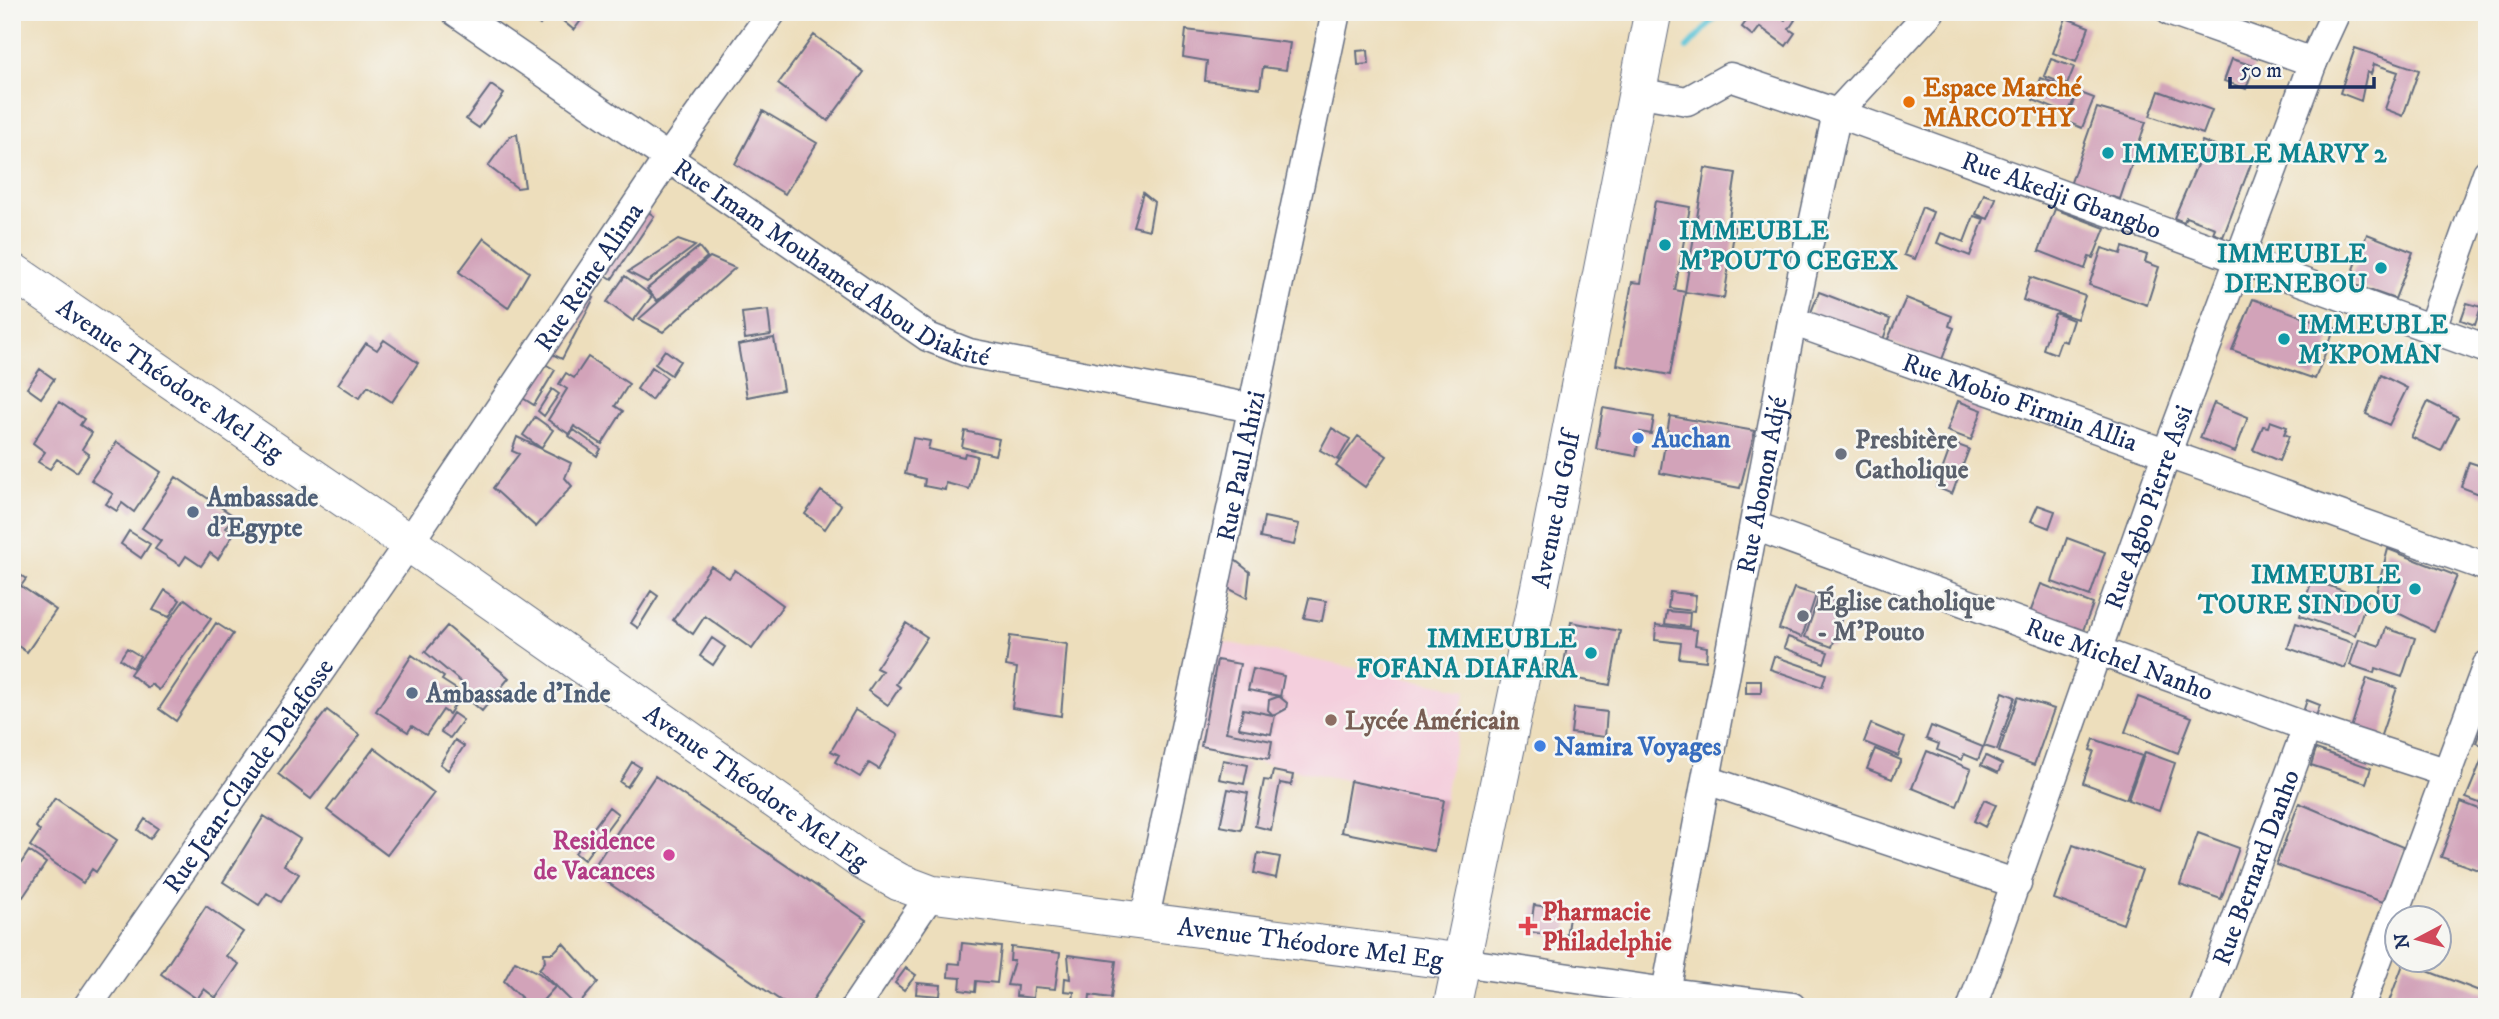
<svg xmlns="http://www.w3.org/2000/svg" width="2499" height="1019" font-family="'IM FELL DW Pica',serif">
  <rect width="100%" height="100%" fill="#f6f6f2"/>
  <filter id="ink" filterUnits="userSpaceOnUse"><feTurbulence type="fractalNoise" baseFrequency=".0143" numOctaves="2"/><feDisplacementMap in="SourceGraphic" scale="14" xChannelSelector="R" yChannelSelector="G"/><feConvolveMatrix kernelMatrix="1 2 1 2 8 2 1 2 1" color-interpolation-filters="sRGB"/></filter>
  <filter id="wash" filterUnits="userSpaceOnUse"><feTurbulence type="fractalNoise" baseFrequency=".00686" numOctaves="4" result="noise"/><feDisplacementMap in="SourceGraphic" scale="28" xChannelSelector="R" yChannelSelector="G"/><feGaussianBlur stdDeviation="1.57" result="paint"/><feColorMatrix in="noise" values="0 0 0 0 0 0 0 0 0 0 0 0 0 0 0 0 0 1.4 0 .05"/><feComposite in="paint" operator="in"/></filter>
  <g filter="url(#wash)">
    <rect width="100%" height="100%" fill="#eddebc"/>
    <path fill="#f4cfdd" d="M1219 641 1466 690 1444 800 1197 750Z"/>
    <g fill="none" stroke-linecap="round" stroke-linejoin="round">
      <path stroke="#5bc4d7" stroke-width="6" d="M1687 48 1721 12"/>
    </g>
    <g id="blocks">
      <path fill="#d2a3b9" d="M523 12H550L540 25Z
        M552 12H587L574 30Z
        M1753 12H1768L1764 18 1766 20 1771 12 1785 20 1789 15 1795 20 1789 29 1795 33 1786 46 1760 27 1753 36 1742 27Z
        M2066 18 2089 27 2076 62 2053 53Z
        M1186 30 1290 43 1286 70 1263 67 1260 88 1205 81 1207 61 1183 57Z
        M814 35 864 72 828 121 778 84Z
        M2355 48 2419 70 2403 116 2385 109 2398 72 2374 64 2371 74 2367 72 2361 101 2340 93Z
        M1368 50 1369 64 1358 65 1357 51Z
        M2051 59 2074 67 2067 85 2044 76Z
        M2232 59 2254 66 2246 89 2224 81Z
        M2041 78 2077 92 2068 114 2033 100Z
        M491 85 504 94 479 128 466 119Z
        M2159 91 2212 110 2203 134 2150 116Z
        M2078 92 2094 98 2082 128 2067 122Z
        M2097 108 2146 122 2120 199 2070 185Z
        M763 111 817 143 785 194 735 164Z
        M517 134 525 187 517 188 488 166 510 136Z
        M2202 141 2252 161 2223 237 2213 233 2215 228 2186 217 2184 222 2174 218 2197 165 2194 164Z
        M1705 168 1736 173 1728 226 1735 227 1724 298 1685 292Z
        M1143 193 1154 202 1149 230 1133 226Z
        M1984 194 1996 198 1988 219 1976 214Z
        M1655 201 1690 207 1675 290 1685 292 1670 375 1617 365 1632 282 1641 283Z
        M1922 207 1933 212 1915 259 1904 255Z
        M644 209 654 216 612 279 601 272Z
        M2055 209 2105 228 2093 258 2089 257 2085 269 2039 251Z
        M1974 216 1984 219 1970 256 1937 243 1941 233 1964 242Z
        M2367 234 2413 252 2395 299 2349 283Z
        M484 238 529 272 508 308 459 272Z
        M678 240 695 246 647 282 628 272Z
        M699 247 707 257 657 301 647 289Z
        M2123 247 2147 255 2145 262 2159 267 2147 305 2089 285 2102 248 2121 254Z
        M710 257 735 268 663 332 639 319Z
        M625 276 652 296 633 321 607 302Z
        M2030 277 2085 296 2077 319 2023 300Z
        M582 292 594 298 562 359 550 353Z
        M1819 292 1890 319 1882 343 1810 315Z
        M1906 298 1952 316 1949 326 1954 328 1941 362 1887 341Z
        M2253 299 2335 328 2315 379 2232 350Z
        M2467 303 2481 307 2475 325 2461 320Z
        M768 310 771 335 745 339 742 313Z
        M2055 313 2073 320 2066 342 2061 340 2056 354 2043 349Z
        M774 338 783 390 747 397 738 345Z
        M384 340 418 363 392 402 368 386 359 398 338 384 366 343 377 350Z
        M665 350 680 361 671 375 655 364Z
        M588 357 629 384 615 406 623 411 602 444 574 426 569 434 548 420 567 389 559 384 566 373 574 378Z
        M542 362 555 370 534 405 521 397Z
        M652 367 667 378 651 400 637 389Z
        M40 369 54 379 41 398 27 388Z
        M2381 375 2407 388 2389 425 2366 414Z
        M552 389 559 394 544 416 538 411Z
        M1958 401 1982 410 1971 440 1947 431Z
        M59 402 84 419 80 425 92 433 82 449 89 454 77 472 57 459 50 469 38 462 45 452 33 443Z
        M2428 402 2458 417 2441 451 2411 437Z
        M2214 403 2248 417 2235 452 2200 438Z
        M1603 408 1654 417 1651 434 1640 432 1636 456 1596 449Z
        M1670 416 1755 431 1740 488 1660 473Z
        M535 417 553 430 541 448 523 435Z
        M2270 421 2287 427 2284 434 2289 436 2279 461 2253 450 2263 426 2268 427Z
        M1332 428 1350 439 1338 460 1320 450Z
        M574 430 601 449 597 456 569 436Z
        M965 431 999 439 995 455 962 447Z
        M1358 436 1387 456 1365 487 1336 466Z
        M517 437 571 463 565 478 572 486 536 527 493 488 519 454 512 451Z
        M913 438 930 441 928 449 964 457 965 453 977 456 969 489 946 483 945 490 924 486 925 479 905 474Z
        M117 442 161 472 134 512 122 503 117 511 106 504 113 494 91 480Z
        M1952 443 1969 449 1952 494 1936 487Z
        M2469 462 2487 468V497L2461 487Z
        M176 477 234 516 226 528 234 533 218 559 210 553 201 566 186 556 180 565 155 549 161 541 142 528Z
        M821 491 841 505 825 529 805 514Z
        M2038 505 2055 511 2049 528 2031 521Z
        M1238 507H1246L1235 560 1250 572 1247 598 1220 584Z
        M1264 517 1299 524 1294 545 1260 538Z
        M129 531 150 544 141 558 121 544Z
        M2067 538 2105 552 2090 596 2052 582Z
        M2388 549 2457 576 2434 631 2374 601Z
        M711 566 729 578 735 570 783 605 752 649 705 616 693 634 673 620Z
        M12 569 26 579 21 586 56 610 27 652 12 642Z
        M2312 580 2367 599 2355 635 2300 616Z
        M2041 584 2093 604 2082 633 2030 613Z
        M1794 588 1816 595 1802 637 1779 629Z
        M165 590 180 600 169 617 153 610Z
        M651 591 658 596 638 628 631 623Z
        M1670 592 1696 595 1694 611 1668 608Z
        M1819 596 1846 605 1832 647 1805 637Z
        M1309 598 1326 601 1322 621 1304 618Z
        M185 599 211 619 159 690 151 684 148 688 130 674Z
        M1667 611 1690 613 1689 627 1665 624Z
        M1571 622 1620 631 1610 685 1562 676Z
        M216 623 233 634 176 721 159 709Z
        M906 623 927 637 896 684 900 687 888 705 868 691 882 671 876 668Z
        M2296 623 2353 643 2345 668 2288 648Z
        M1656 625 1697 630 1695 645 1707 647 1706 661 1679 658 1681 643 1655 640Z
        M447 626 509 678 482 711 462 694 467 687 425 652Z
        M2386 628 2415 638 2402 677 2375 668 2374 673 2350 665 2359 639 2380 646Z
        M1010 636 1067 644 1061 716 1012 708 1017 668 1006 666Z
        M1788 637 1828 652 1824 663 1784 648Z
        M712 638 725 647 713 665 700 656Z
        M127 648 140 656 133 668 120 659Z
        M412 655 444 677 442 680 456 689 454 693 460 697 449 714 443 710 426 735 412 726 408 732 376 711Z
        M1774 656 1826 674 1822 687 1770 669Z
        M1217 660 1240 664 1226 732 1272 741 1269 759 1201 746Z
        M1253 669 1284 676 1280 697 1287 703 1286 709 1275 715 1271 734 1239 728 1243 709 1273 715 1268 710 1269 700 1280 696 1248 690Z
        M2367 678 2397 688 2380 738 2351 728Z
        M1746 680H1761V693H1746Z
        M2003 692 2015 697 1997 750 1984 746Z
        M2018 697 2054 709 2034 765 1999 752Z
        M2138 697 2192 717 2178 753 2125 732Z
        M2307 700 2320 705 2315 719 2302 715Z
        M1574 708 1607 712 1605 737 1571 733Z
        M327 710 360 735 311 799 278 774Z
        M855 710 898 735 879 769 869 763 860 777 835 762 839 755 831 751Z
        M453 713 463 720 450 738 441 732Z
        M1871 724 1905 738 1898 756 1864 742Z
        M1931 726 1983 747 1978 760 1964 754 1962 760 1937 750 1939 744 1926 739Z
        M2481 729 2487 731V747L2476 743Z
        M2094 739 2142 756 2126 799 2083 783 2094 751 2090 750Z
        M455 740 464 746 448 770 440 764Z
        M374 748 434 793 387 855 327 810Z
        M1875 749 1901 760 1892 779 1867 769Z
        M2316 749 2371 768 2366 783 2311 765Z
        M1927 751 1971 769 1957 806 1912 788Z
        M2145 752 2175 763 2159 811 2128 800Z
        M2484 754 2487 755V806L2466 798Z
        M1986 756 2002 764 1998 773 1981 765Z
        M1223 760 1248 765 1244 784 1219 779Z
        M632 762 640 767 627 787 620 782Z
        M1273 771 1293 775 1291 785 1280 783 1271 830 1255 826 1264 780 1271 781Z
        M655 776 866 920 808 1007H790L591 871Z
        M1350 781 1444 800 1434 851 1341 832Z
        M1228 789 1248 793 1241 830 1220 826Z
        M55 798 117 840 96 872 92 869 83 883 30 846 40 831 36 827Z
        M1984 800 1996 805 1985 827 1974 821Z
        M2461 802 2487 812V873L2441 857Z
        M2299 803 2405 848 2383 902 2276 865Z
        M609 807 618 814 584 860 575 853Z
        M264 816 300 839 284 865 299 874 281 902 267 893 259 905 223 882Z
        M145 819 158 828 150 839 138 830Z
        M2198 833 2239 848 2221 899 2180 885Z
        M2073 845 2142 870 2123 924 2054 899Z
        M29 851 46 863 23 897 12 890V877Z
        M1258 853 1280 857 1276 878 1254 873Z
        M1534 905 1570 910 1566 938 1530 932Z
        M206 906 243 932 226 956 239 964 216 998 204 989 197 999 161 974Z
        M563 943 598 982 577 1007 539 969 545 962 544 953H553Z
        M962 943 1001 947 997 983 976 981 975 992 960 990 961 978 948 977 949 963 960 964Z
        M1011 947 1060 953 1055 989 1034 987 1033 998 1016 996 1017 986 1007 985 1014 961H1010Z
        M1068 955 1116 961 1111 998 1090 995 1089 1005 1073 1003 1074 992 1064 991 1065 978 1070 979Z
        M515 961 539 973 555 987 537 1007H531L504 981Z
        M2404 962 2487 994V1007H2387Z
        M906 968 916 975 904 990 895 983Z
        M917 983 941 985 940 996 916 994Z"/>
    </g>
  </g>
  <g filter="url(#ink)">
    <use href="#blocks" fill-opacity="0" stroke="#646c7f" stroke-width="2"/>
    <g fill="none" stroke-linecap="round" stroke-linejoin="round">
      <g stroke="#646c7f" stroke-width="31">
        <g id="minor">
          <path id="s1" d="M456 12 928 337 969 353 1252 408"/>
          <path d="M2171 12 2313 62"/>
          <path id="s2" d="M1636 92 1687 101 1730 77 1837 113 2487 349"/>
          <path id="s3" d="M1792 321 2487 567"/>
          <path d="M2431 330 2487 173"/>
          <path id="s4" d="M1755 526 2307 727 2448 773"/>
          <path d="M1707 780 2017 884"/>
          <path id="s5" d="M1144 922 1336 12"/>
          <path d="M1461 962 1666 992 1792 1007"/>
          <path id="s6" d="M1666 992 1792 321 1837 113 1930 12"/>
          <path id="s7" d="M87 1007 409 543 668 158 772 12"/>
          <path d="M855 1007 931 894"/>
          <path id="s8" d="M1972 1007 2166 455 2313 62 2336 12"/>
          <path id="s9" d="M2204 1007 2307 727"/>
          <path d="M2360 1007 2487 665"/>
        </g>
      </g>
      <g stroke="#646c7f" stroke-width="39">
        <g id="major">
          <path id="s10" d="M12 271 409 543 862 861 899 882 931 894 1461 962"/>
          <path id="s11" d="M1452 1007 1552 527 1653 12"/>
        </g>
      </g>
      <use href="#minor" stroke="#fff" stroke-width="28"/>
      <use href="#major" stroke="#fff" stroke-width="37"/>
    </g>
  </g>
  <circle fill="#e8710a" stroke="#f6f6f2" stroke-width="2.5" cx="1909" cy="102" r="7"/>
  <g fill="#0f9aa8" stroke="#f6f6f2" stroke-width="2.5">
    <circle cx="2108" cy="153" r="7"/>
    <circle cx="1665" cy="245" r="7"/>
    <circle cx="2381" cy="268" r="7"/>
    <circle cx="2284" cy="339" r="7"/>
    <circle cx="2415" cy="589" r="7"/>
    <circle cx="1591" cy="653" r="7"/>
  </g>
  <g fill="#3f7fe0" stroke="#f6f6f2" stroke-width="2.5">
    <circle cx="1638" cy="438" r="7"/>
    <circle cx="1540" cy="746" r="7"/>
  </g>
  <g fill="#6b7280" stroke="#f6f6f2" stroke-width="2.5">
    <circle cx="1841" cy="454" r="7"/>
    <circle cx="1803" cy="616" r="7"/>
  </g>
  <g fill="#5c6f8a" stroke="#f6f6f2" stroke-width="2.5">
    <circle cx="193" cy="512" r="7"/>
    <circle cx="412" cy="693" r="7"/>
  </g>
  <circle fill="#8d6e63" stroke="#f6f6f2" stroke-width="2.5" cx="1331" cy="720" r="7"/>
  <circle fill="#d1479c" stroke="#f6f6f2" stroke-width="2.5" cx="669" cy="855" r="7"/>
  <path fill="#e0444e" stroke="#f6f6f2" stroke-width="2.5" d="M1524.5 915.5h7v7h7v7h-7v7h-7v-7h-7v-7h7z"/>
  <g text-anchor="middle" stroke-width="5" stroke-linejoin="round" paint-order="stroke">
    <g font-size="26" font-weight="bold" fill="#c56008" stroke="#f6f6f2" text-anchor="start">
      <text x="1923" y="96">Espace Marché<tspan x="1923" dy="30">MARCOTHY</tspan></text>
    </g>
    <g font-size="26" font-weight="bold" fill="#0d838f" stroke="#f6f6f2" text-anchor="start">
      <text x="2122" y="162">IMMEUBLE MARVY 2</text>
      <text x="1679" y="239">IMMEUBLE<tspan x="1679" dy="30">M'POUTO CEGEX</tspan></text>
      <text x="2367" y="262" text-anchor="end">IMMEUBLE<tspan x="2367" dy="30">DIENEBOU</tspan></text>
      <text x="2298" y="333">IMMEUBLE<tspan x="2298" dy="30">M'KPOMAN</tspan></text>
      <text x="2401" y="583" text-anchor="end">IMMEUBLE<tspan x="2401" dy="30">TOURE SINDOU</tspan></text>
      <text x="1577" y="647" text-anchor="end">IMMEUBLE<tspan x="1577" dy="30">FOFANA DIAFARA</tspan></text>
    </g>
    <g font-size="26" fill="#1b2f5e" stroke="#f6f6f2">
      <text dy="9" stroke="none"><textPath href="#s2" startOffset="453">Rue Akedji Gbangbo</textPath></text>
      <text dy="9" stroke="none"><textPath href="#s1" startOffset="453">Rue Imam Mouhamed Abou Diakité</textPath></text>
      <text dy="9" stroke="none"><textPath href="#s7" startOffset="886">Rue Reine Alima</textPath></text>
      <text dy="9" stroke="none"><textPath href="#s10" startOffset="192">Avenue Théodore Mel Eg</textPath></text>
      <text dy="9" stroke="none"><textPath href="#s3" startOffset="242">Rue Mobio Firmin Allia</textPath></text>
      <text dy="9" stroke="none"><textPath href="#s5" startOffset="466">Rue Paul Ahizi</textPath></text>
      <text dy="9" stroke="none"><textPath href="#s6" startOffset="516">Rue Abonon Adjé</textPath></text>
      <text dy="9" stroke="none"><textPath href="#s8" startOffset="530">Rue Agbo Pierre Assi</textPath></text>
      <text dy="9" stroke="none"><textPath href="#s11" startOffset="508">Avenue du Golf</textPath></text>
      <text dy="9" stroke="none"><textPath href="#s4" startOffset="388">Rue Michel Nanho</textPath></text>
      <text dy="9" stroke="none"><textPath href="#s7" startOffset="282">Rue Jean-Claude Delafosse</textPath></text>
      <text dy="9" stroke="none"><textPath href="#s10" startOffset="906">Avenue Théodore Mel Eg</textPath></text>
      <text dy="9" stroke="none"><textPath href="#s9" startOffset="149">Rue Bernard Danho</textPath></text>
      <text dy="9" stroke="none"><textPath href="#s10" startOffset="1494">Avenue Théodore Mel Eg</textPath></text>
    </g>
    <g font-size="26" font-weight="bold" fill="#366cbe" stroke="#f6f6f2" text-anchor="start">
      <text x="1652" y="447">Auchan</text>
      <text x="1554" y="755">Namira Voyages</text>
    </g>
    <g font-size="26" font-weight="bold" fill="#5b616d" stroke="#f6f6f2" text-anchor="start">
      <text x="1855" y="448">Presbitère<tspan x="1855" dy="30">Catholique</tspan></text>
      <text x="1817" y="610">Église catholique<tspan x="1817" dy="30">- M'Pouto</tspan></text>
    </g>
    <g font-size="26" font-weight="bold" fill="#4e5e75" stroke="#f6f6f2" text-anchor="start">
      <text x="207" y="506">Ambassade<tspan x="207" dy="30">d'Egypte</tspan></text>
      <text x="426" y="702">Ambassade d’Inde</text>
    </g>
    <g font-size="26" font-weight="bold" fill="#785e54" stroke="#f6f6f2" text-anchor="start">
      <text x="1345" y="729">Lycée Américain</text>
    </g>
    <g font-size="26" font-weight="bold" fill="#b23c85" stroke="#f6f6f2" text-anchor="end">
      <text x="655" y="849">Residence<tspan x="655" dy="30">de Vacances</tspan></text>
    </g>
    <g font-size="26" font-weight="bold" fill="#be3a42" stroke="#f6f6f2" text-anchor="start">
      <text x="1542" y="920">Pharmacie<tspan x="1542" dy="30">Philadelphie</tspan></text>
    </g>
  </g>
  <rect width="2499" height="1019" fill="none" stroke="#f6f6f2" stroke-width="42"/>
  <g transform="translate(2418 939) rotate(263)"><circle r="33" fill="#f6f6f2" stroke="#9ea6b7" stroke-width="2"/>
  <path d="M0-5L12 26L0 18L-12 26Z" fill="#d1495b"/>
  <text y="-10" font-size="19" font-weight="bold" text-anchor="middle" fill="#1b2f5e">N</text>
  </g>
  <path d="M2230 77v10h144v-10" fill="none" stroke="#1b2f5e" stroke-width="3.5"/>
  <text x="2240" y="77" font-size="21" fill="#1b2f5e" stroke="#f6f6f2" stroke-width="5" paint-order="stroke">50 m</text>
</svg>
